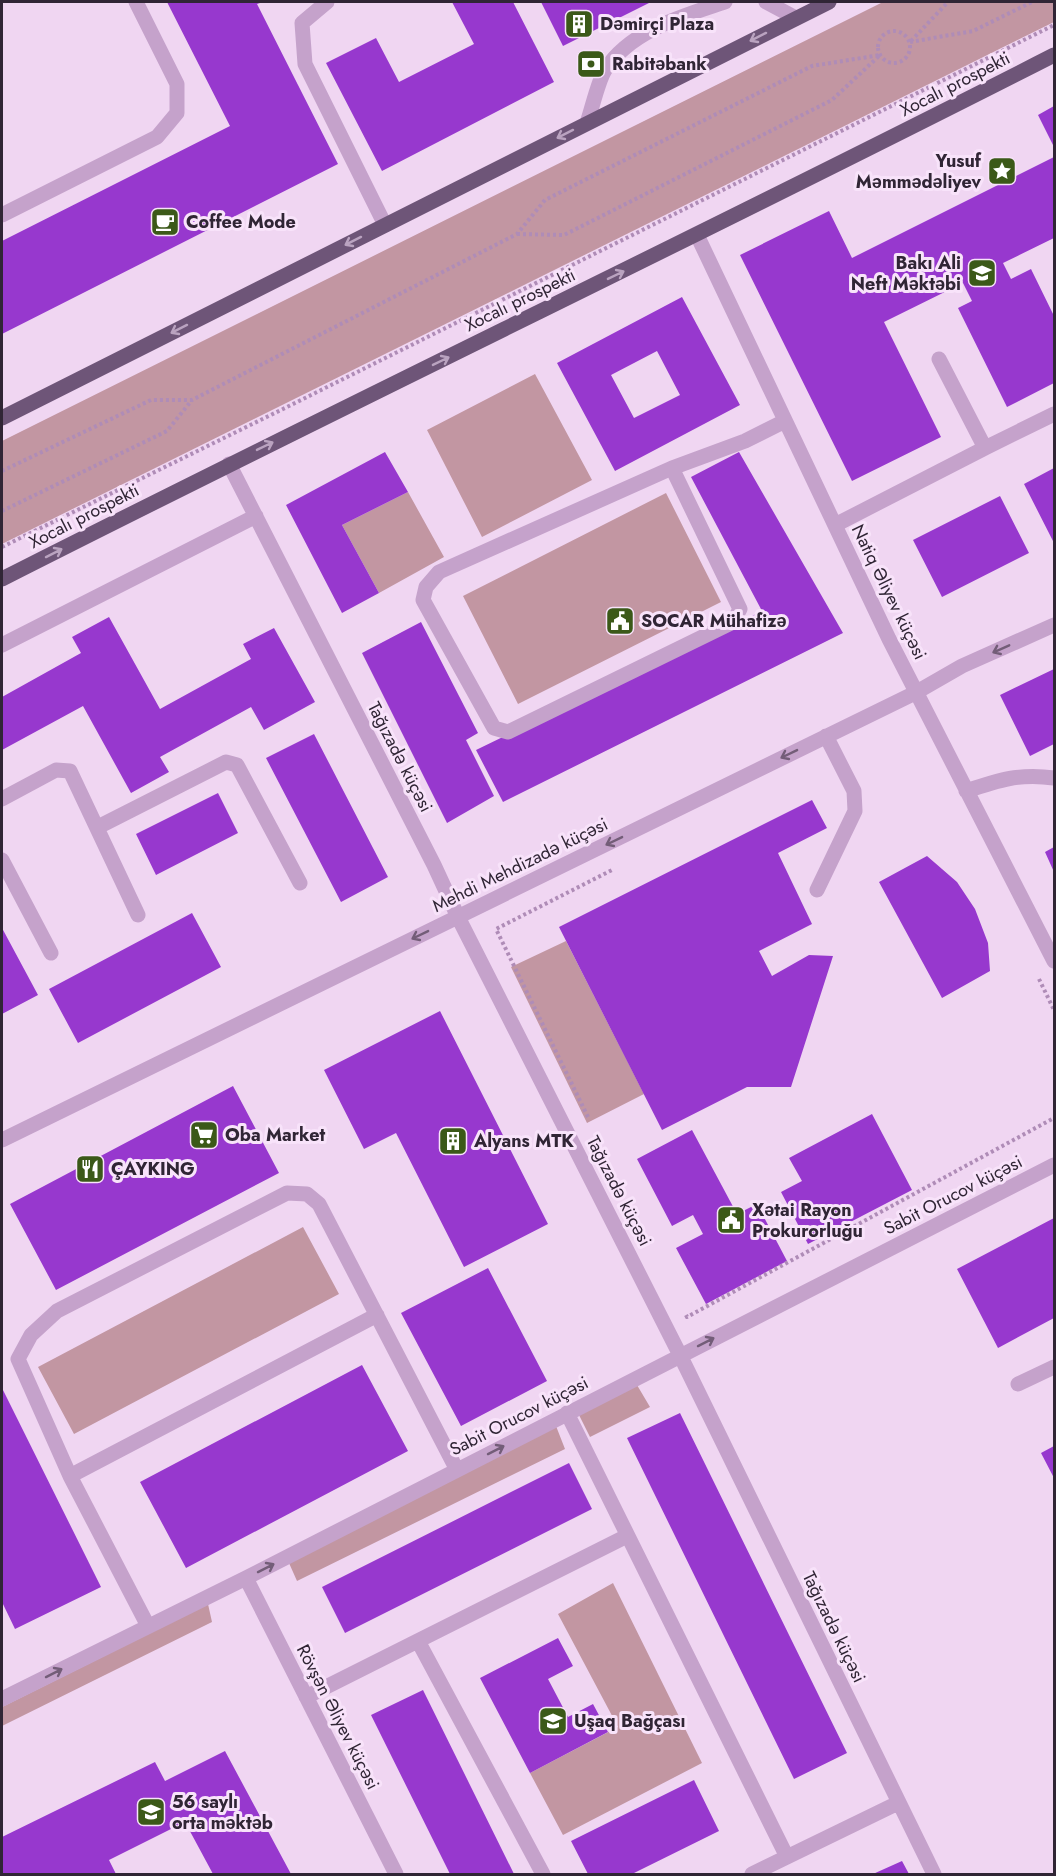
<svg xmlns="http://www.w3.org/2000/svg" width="1056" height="1876" font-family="Jost,sans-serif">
  <rect width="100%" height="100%" fill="#f0d6f2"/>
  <path fill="#c296a2" d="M883 2H1054V22L2 544V441Z
    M535 374 592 480 482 537 427 430Z
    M408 492 444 557 379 593 342 525Z
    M666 493 721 602 518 704 463 596Z
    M566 941 644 1094 587 1123 511 967Z
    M303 1227 339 1294 74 1434 38 1367Z
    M637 1385 650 1407 590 1437 579 1415Z
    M556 1426 565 1449 297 1581 289 1563Z
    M613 1583 702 1763 563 1835 530 1773 618 1727 558 1614Z
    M208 1604 212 1622 2 1726V1707Z"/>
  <path fill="#9738ce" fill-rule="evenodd" d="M167 2H263L257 4 338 164 2 334V241L230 126Z
    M452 2H513L554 82 382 171 326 63 376 38 399 82 474 44Z
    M541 2H651L563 46Z
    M1054 106V147L1038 115Z
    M1054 157V238L1003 263 1011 279 1031 269 1054 316V383L1007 407 958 308 972 301 963 283 884 322 941 437 852 481 740 255 829 211 852 258Z
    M682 297 740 405 615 471 557 363ZM657 351 680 395 634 418 611 375Z
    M385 452 408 492 342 525 379 593 342 613 286 505Z
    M739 452 843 633 503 802 476 750 762 611 691 477Z
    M1054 468V543L1024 484Z
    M1000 496 1029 553 942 597 913 540Z
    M109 617 160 709 251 659 243 644 274 628 315 702 264 730 251 707 160 757 169 772 131 793 83 706 2 750V697L81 653 72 637Z
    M421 622 478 733 466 740 494 796 447 823 362 653Z
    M1054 669V744L1030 756 1000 695Z
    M314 734 388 877 341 902 266 758Z
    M218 793 238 833 156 875 136 834Z
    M812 800 827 828 778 853 812 924 759 951 772 976 809 955 833 956 791 1087H747L662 1130 559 927Z
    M1054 847V872L1045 852Z
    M927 856 957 882 975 909 988 943 990 971 942 998 879 882Z
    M192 913 221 967 78 1043 49 989Z
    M2 928 38 995 2 1014Z
    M440 1011 548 1224 464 1267 396 1133 364 1149 324 1070Z
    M233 1086 279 1173 56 1290 10 1204Z
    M872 1114 912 1190 808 1244 781 1192 802 1181 789 1158Z
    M692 1130 737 1214 757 1204 787 1261 706 1304 676 1248 703 1234 693 1215 672 1226 637 1159Z
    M1054 1218V1318L998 1348 957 1269Z
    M488 1268 547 1381 461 1426 401 1313Z
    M362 1365 408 1451 186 1568 140 1482Z
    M2 1388 101 1587 15 1629 2 1602Z
    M680 1413 847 1753 794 1779 627 1438Z
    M1054 1446V1478L1041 1453Z
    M569 1463 592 1509 345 1633 322 1587Z
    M558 1638 573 1666 548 1679 568 1717 593 1704 608 1732 530 1773 480 1678Z
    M423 1690 514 1874H450L371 1715Z
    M225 1751 291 1874H213L185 1822 109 1860 116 1874H2V1837L155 1762 165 1781Z
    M694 1780 719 1831 632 1874H588L571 1841Z
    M902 1861 909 1874H873Z"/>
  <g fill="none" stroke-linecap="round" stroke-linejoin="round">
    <path stroke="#af8cb7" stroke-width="4" stroke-dasharray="3 3" stroke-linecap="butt" d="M878 47a16 16 0 1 1 32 0a16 16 0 1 1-32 0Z
      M911 41 948 2
      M910 42 973 31 1032 2
      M517 234 564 235 832 100 879 56
      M2 471 151 400H192L517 234 545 200 812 66 880 55
      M2 511 167 431 192 400
      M2 547 287 407 1054 25
      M1039 979 1054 1010
      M588 1117 496 929 612 870
      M686 1315 687 1317 1054 1118"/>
    <path stroke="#c5a2cb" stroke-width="15" d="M327 2 302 23 305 64 385 225
      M766 2 796 18
      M587 123C592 109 598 81 605 70 631 30 683 16 725 2
      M2 215 157 137 177 113V84L136 2
      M697 235 889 639 1054 961
      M939 359 985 448 1054 414
      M229 464 434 865 458 917 680 1355 934 1874
      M672 468 740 609 733 622 508 732 494 728 423 600 426 587 439 572 672 468 745 441 785 421
      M835 525 985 448
      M2 645 256 516
      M966 791C999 780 1020 773 1054 778
      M2 799 56 770 70 771 138 915
      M98 827 226 762 237 765 300 883
      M2 860 51 953
      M817 890 855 811 854 791 826 736
      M2 1140 915 693 962 666 1054 625
      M1018 1384 1054 1367
      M567 1413 787 1857
      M70 1476 377 1315
      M246 1578 396 1874
      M148 1626 70 1476 18 1359 31 1335 57 1311 287 1193 307 1194 319 1204 457 1470
      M418 1641 543 1874
      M306 1697 627 1536
      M2 1699 246 1578 1054 1165
      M752 1874 898 1803"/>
    <path stroke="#6e5578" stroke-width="15" d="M2 418 829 2
      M2 579C351 402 705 233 1054 55"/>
  </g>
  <defs><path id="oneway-shaft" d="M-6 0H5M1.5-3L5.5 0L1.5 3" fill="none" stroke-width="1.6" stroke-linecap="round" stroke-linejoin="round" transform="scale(1.5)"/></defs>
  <g stroke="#baa3c0">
    <use href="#oneway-shaft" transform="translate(758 37) rotate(153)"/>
    <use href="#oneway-shaft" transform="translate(565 134) rotate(153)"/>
    <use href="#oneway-shaft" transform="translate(353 241) rotate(153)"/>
    <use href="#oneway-shaft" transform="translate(616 275) rotate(-26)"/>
    <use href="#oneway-shaft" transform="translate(179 329) rotate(153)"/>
    <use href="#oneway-shaft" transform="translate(441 361) rotate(-26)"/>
    <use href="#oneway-shaft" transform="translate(265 446) rotate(-26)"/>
    <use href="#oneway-shaft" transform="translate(54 553) rotate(-27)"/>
  </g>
  <g stroke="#735d78">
    <use href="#oneway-shaft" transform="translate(1001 649) rotate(156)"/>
    <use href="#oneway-shaft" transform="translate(789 754) rotate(154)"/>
    <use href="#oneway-shaft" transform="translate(614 841) rotate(154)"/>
    <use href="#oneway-shaft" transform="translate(420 935) rotate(154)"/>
    <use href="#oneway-shaft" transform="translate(706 1342) rotate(-27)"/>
    <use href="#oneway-shaft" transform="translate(496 1450) rotate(-27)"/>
    <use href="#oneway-shaft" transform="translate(266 1568) rotate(-27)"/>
    <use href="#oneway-shaft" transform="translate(54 1673) rotate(-27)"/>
  </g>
  <defs>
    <g id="building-square" transform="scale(1.5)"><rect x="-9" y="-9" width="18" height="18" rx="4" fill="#3b5918" stroke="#f8e3fa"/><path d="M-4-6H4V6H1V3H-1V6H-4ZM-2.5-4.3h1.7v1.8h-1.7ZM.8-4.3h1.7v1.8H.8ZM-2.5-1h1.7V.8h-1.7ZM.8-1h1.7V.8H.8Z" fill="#fff"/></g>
    <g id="bank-square" transform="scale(1.5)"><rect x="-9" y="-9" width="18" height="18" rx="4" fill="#3b5918" stroke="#f8e3fa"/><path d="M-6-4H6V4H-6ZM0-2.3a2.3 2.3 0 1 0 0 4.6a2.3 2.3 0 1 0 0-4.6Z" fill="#fff"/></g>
    <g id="sight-square" transform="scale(1.5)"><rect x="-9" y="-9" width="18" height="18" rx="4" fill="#3b5918" stroke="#f8e3fa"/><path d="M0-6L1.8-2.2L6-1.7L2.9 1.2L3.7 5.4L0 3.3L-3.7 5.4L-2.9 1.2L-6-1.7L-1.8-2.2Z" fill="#fff"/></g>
    <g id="cafe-square" transform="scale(1.5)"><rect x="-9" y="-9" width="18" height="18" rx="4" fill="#3b5918" stroke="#f8e3fa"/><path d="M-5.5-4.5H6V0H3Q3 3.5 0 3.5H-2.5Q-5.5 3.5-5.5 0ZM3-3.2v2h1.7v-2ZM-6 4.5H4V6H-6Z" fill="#fff"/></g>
    <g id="university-square" transform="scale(1.5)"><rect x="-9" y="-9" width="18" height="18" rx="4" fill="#3b5918" stroke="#f8e3fa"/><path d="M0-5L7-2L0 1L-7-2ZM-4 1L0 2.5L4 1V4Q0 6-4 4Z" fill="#fff"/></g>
    <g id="civic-square" transform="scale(1.5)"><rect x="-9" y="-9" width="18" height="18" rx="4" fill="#3b5918" stroke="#f8e3fa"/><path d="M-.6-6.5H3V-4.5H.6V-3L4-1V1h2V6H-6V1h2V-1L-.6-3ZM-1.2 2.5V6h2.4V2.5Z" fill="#fff"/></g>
    <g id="supermarket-square" transform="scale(1.5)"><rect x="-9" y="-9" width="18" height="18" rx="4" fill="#3b5918" stroke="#f8e3fa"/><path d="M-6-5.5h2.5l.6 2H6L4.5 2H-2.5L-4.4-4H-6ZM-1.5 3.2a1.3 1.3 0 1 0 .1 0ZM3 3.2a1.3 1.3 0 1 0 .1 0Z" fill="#fff"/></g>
    <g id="restaurant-square" transform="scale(1.5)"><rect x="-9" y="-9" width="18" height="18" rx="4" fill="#3b5918" stroke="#f8e3fa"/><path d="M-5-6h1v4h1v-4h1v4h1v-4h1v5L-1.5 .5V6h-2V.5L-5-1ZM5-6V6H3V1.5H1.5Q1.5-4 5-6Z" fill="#fff"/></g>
    <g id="school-square" transform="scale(1.5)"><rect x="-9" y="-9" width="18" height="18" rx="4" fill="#3b5918" stroke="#f8e3fa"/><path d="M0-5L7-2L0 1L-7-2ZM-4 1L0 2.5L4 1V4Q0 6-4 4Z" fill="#fff"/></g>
  </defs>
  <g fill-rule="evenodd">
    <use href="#building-square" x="579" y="24"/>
    <use href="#bank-square" x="591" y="64"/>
    <use href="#sight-square" x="1002" y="171"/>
    <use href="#cafe-square" x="165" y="222"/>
    <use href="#university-square" x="982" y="273"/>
    <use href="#civic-square" x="620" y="621"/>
    <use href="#supermarket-square" x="204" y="1135"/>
    <use href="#building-square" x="453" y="1141"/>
    <use href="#restaurant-square" x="90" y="1169"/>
    <use href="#civic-square" x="731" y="1220"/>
    <use href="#school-square" x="553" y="1721"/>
    <use href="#school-square" x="151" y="1812"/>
  </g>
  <g text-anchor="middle" stroke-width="6" stroke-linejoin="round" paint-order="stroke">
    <g font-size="18" font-weight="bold" fill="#302535" stroke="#f8e3fa" text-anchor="start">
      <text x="600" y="30">Dəmirçi Plaza</text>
      <text x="612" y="70">Rabitəbank</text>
      <text x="981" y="167" text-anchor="end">Yusuf<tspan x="981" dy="21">Məmmədəliyev</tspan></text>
      <text x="186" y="228">Coffee Mode</text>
      <text x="961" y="269" text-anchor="end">Bakı Ali<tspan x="961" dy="21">Neft Məktəbi</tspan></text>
      <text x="641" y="627">SOCAR Mühafizə</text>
      <text x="225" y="1141">Oba Market</text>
      <text x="474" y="1147">Alyans MTK</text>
      <text x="111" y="1175">ÇAYKING</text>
      <text x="752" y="1216">Xətai Rayon<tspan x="752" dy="21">Prokurorluğu</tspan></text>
      <text x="574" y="1727">Uşaq Bağçası</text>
      <text x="172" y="1808">56 saylı<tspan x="172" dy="21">orta məktəb</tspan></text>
    </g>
    <g font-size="18" fill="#302535" stroke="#f8e3fa">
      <text transform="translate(955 84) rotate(-27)" y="6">Xocalı prospekti</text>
      <text transform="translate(520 300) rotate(-26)" y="6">Xocalı prospekti</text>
      <text transform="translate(84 516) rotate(-27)" y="6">Xocalı prospekti</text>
      <text transform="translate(889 592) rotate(64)" y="6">Natiq Əliyev küçəsi</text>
      <text transform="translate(400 757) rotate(63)" y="6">Tağızadə küçəsi</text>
      <text transform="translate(520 865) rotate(-26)" y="6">Mehdi Mehdizadə küçəsi</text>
      <text transform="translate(619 1191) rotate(63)" y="6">Tağızadə küçəsi</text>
      <text transform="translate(953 1195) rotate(-27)" y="6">Sabit Orucov küçəsi</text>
      <text transform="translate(519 1416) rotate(-27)" y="6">Sabit Orucov küçəsi</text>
      <text transform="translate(834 1627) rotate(64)" y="6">Tağızadə küçəsi</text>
      <text transform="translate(338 1717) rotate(63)" y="6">Rövşən Əliyev küçəsi</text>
    </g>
  </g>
  <rect width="1056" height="1876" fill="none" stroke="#302535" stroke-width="6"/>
</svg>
